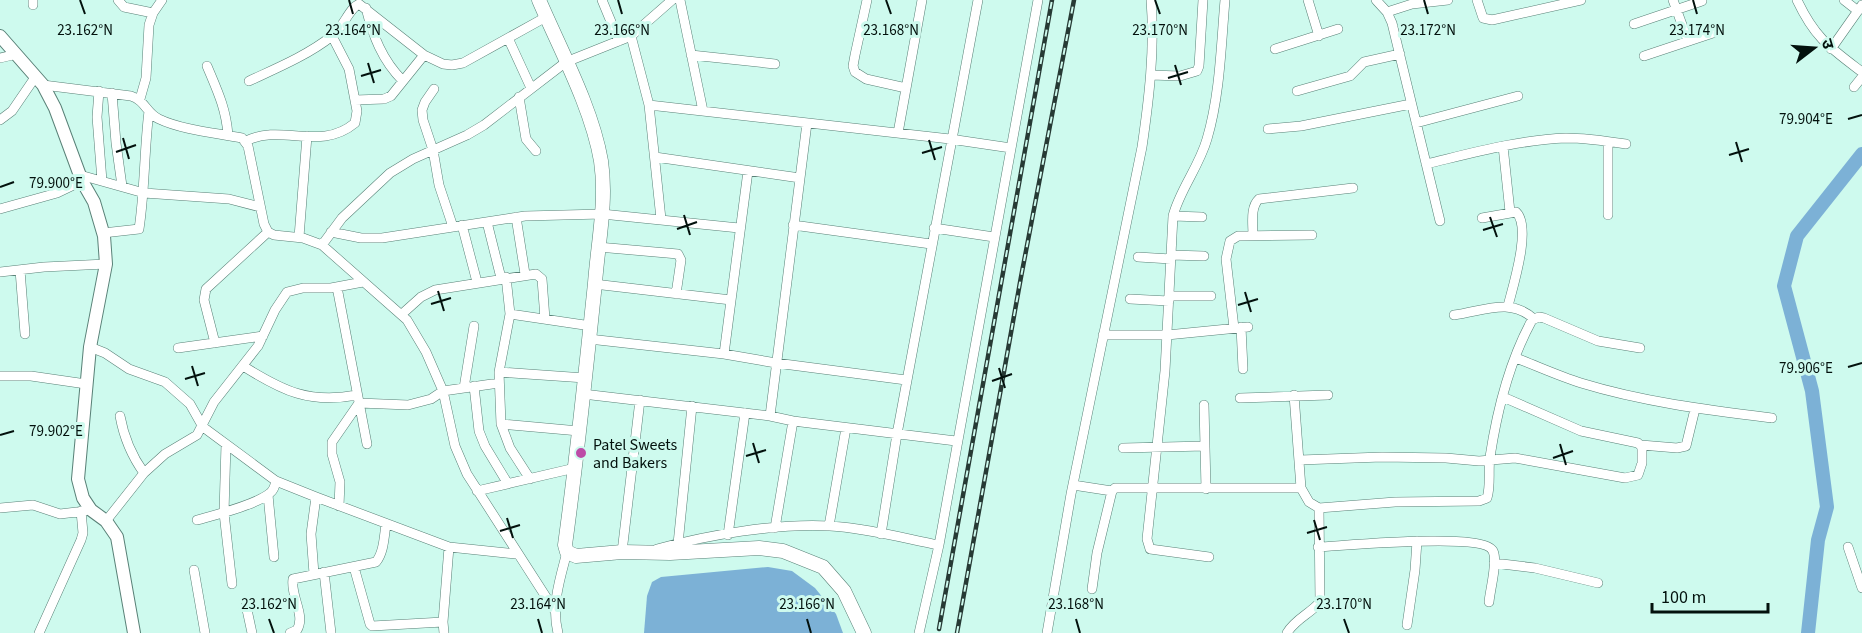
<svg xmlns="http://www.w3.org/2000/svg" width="1862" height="633" font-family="'Source Sans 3','Noto Sans Devanagari',sans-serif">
  <rect width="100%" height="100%" fill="#cefaee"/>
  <path fill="#7cb1d6" d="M768 567 792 571 815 588 836 614 843 633H644L647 596 652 582 661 577Z"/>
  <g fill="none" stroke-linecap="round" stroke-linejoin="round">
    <path stroke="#7cb1d6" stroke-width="14" d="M1808 633 1818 540 1827 507 1812 391 1784 286 1797 236 1862 154"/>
    <g stroke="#598177" stroke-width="10">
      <path id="street" d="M33 0V5
        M118 0 124 7 153 13
        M602 0 619 41
        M680 0 703 111
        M867 0 855 55 853 66 855 72 866 79 906 88
        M1308 0 1319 36
        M1376 0 1387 12 1392 23 1440 221
        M1477 0 1483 18 1492 20 1581 0
        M1673 0 1688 41
        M1797 0C1815 38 1829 47 1862 72
        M1844 0 1858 11
        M366 8C373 36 382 60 403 81
        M1387 12 1412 4 1448 0
        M1634 24 1702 1
        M631 36 649 105 661 219
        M508 38 531 88
        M1275 49 1338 29
        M1831 49 1862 5
        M691 55 775 64
        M1644 56 1719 31
        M0 58 17 54
        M207 66C217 90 226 108 228 135
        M1151 75 1180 76 1197 71 1199 66 1203 0
        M249 81C277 68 308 55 332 36 344 27 349 8 359 4L424 55 443 64 452 65 463 63 546 17
        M43 85 131 96C146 101 146 113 159 119 182 130 217 133 242 138L248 146 264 224 268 232 274 235 303 238 322 245 407 320 426 352 443 391 455 446 467 474 555 611
        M1854 87 1862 77
        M434 89 425 102 422 110 423 120 433 150 439 185 453 227
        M99 91 97 117 102 181
        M1297 91 1350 76 1364 62 1400 54
        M112 93 116 143 122 186
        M519 97 526 139 536 151
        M140 99 146 78 149 25 153 13 162 0
        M355 100 384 99 391 96 424 55
        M649 105 950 139 1011 148
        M0 120 12 111 36 76
        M1416 123 1518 96
        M1268 129 1301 126 1411 104
        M898 133 922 0
        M246 141C282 123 320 152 355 123L357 111 349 69 332 36
        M1503 146 1510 212
        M655 157 800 178
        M1426 164C1472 153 1518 140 1566 138 1586 138 1606 141 1626 144
        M80 175 144 193 229 199 260 207
        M0 209 57 193 82 181
        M1608 215V142
        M1173 216 1202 217
        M516 217 525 274
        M1482 218 1516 212C1532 227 1513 286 1508 306
        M487 222 501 278
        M462 225 477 282
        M793 225 931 244
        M934 228 994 237
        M331 232 361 238H382L525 216 602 214 739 228
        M103 233 139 229C145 190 144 151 149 111
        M1253 236C1253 224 1250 207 1259 199L1353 188
        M299 237 307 136
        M322 245 342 218 390 173 413 159 467 135 484 125 566 62 631 36 672 0
        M598 247 678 254 681 260 676 294
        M1171 255 1204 256
        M1138 257 1171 259
        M20 270 25 334
        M0 272 44 267 106 264
        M506 277 510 314 499 372 501 424 510 448 530 479
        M594 284 731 300
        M337 287 367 444
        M1169 296H1211
        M1130 299 1169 301
        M402 314 421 297 435 290 536 274 542 279 545 319
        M510 314 591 326
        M1454 315C1484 311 1510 297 1534 319
        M1241 327 1243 369
        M1234 328 1226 259 1230 241 1238 236 1312 235
        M1103 335H1167L1248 327
        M589 339 724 354 776 363 906 380
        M215 343 204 300 206 289 268 232
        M90 347 105 353 129 369 165 382 190 404 203 427 276 481 316 497 449 547 516 554
        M178 348 263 336
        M724 354 748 171
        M1516 358C1537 366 1559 376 1581 383 1643 402 1708 410 1772 418
        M243 366C283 391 309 404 357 395
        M499 372 585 378
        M0 376H31L86 384
        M474 386 479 431 485 446 508 484
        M464 388 474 326
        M583 394 770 416 793 421 956 441
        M1294 395 1301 488 1309 502 1319 508
        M1240 398 1328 395
        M1204 405 1206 489
        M120 416C124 438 131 455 144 473
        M770 416 807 123
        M501 424 579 431
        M226 444 224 513 232 584
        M1641 445 1677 448 1686 446 1695 409
        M1123 448 1205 446
        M1300 460 1382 457 1446 458 1479 461 1515 458 1625 478 1638 475 1642 463V447L1638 443 1581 431 1503 397
        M1073 485 1112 491
        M477 491 575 468
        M268 495 274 557
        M339 506 340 482 332 454V442L359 403 408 405 431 399 443 391 499 383
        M0 508 33 505 60 514 85 511
        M197 520C215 515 256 505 270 493 274 490 275 486 276 481
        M106 521 144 473 165 454 197 435 214 402 258 346 275 310 287 292 303 288H331L363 282
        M829 526 846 428
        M775 528 793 421
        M881 534 897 434 978 0
        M728 535 745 413
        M678 544 692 406
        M1318 547C1343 546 1484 532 1493 551 1498 561 1490 590 1489 602
        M1848 547 1862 588
        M657 549C707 535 777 523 830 526 866 528 903 538 939 545
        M622 552 640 400
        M1209 557 1150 549 1147 539 1165 371 1173 216C1180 189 1199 167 1207 139 1220 95 1221 46 1225 0
        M1494 563 1535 568 1598 583
        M354 567 370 624 372 626 443 622
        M194 570 205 633
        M324 572 331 633
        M314 574 311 534 316 497
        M1092 589 1097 553 1112 491 1115 488H1301
        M246 605 252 633
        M1407 625 1415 570 1417 541
        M39 633 81 540 83 533 81 511
        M290 633 297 630C306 615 290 596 293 579L376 562C384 552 384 537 386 524
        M444 633 443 622 449 547
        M558 633C551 605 560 579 567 552
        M919 633 939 545 1038 0
        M1047 633 1071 494 1142 147C1149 99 1155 49 1151 0
        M1287 633C1295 619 1310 614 1320 602L1319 508 1395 502 1479 501 1487 498C1491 486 1488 470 1490 457 1497 411 1509 362 1532 320L1539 317 1544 318 1598 341 1640 348"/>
    </g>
    <g stroke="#598177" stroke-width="14">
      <path id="secondary" d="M0 36 43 85 55 108 82 181 94 202 104 236 106 264 90 347 78 479 83 498 91 510 106 521 117 537 134 633"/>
    </g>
    <g stroke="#598177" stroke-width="15">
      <path id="primary" d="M539 0C560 49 592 108 601 161 607 201 598 243 595 283 586 370 577 458 565 545L567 552 576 556 622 552 670 553 759 548 783 551 823 567 844 591 864 633"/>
    </g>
    <use href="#street" stroke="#fff" stroke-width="9"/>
    <use href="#secondary" stroke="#fff" stroke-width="12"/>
    <use href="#primary" stroke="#fff" stroke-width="14"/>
    <g stroke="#273a35" stroke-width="4.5">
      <path id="rail" d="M939 629 1052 0
        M957 633 1021 277 1074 0"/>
    </g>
    <use href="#rail" stroke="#cefaee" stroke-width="2" stroke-dasharray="7" stroke-linecap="butt"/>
  </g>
  <path fill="none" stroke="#03110d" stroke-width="2" d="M80 0 85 14M349 0 353 14M618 0 622 14M886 0 891 14M1155 0 1160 14M1424 0 1428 14M1693 0 1697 14M368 63 374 83M1175 65 1181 85M361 76 381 70M1168 78 1188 72M1848 119 1862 115M123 138 129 159M929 140 935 160M1736 142 1742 162M116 152 136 145M922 153 942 147M1729 155 1749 149M0 187 14 182M684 215 690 235M1490 217 1497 237M677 229 697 222M1483 230 1503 224M438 291 444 311M1245 292 1251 312M431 304 451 298M1238 305 1258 299M192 366 198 386M1848 367 1862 363M999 368 1005 388M185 379 205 373M992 381 1012 374M0 435 14 431M753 443 759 463M1560 444 1566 465M746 456 766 450M1553 458 1573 451M507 518 513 538M1314 520 1320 540M500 531 520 525M1307 533 1327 527M269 619 274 633M538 619 542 633M807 619 811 633M1076 619 1080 633M1344 619 1349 633"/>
  <circle fill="#bc4ba7" stroke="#cefaee" stroke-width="2" cx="581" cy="453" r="6"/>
  <g text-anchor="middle" stroke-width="6" stroke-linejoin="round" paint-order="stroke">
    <g font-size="16" fill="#03110d" stroke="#cefaee" text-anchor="start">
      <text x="593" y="450">Patel Sweets<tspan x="593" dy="18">and Bakers</tspan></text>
    </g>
  </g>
  <g font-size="15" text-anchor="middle" fill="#03110d" stroke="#cefaee" stroke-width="6" stroke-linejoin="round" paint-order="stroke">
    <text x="85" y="35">23.162°N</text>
    <text x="353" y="35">23.164°N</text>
    <text x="622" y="35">23.166°N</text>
    <text x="891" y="35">23.168°N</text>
    <text x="1160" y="35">23.170°N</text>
    <text x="1428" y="35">23.172°N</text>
    <text x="1697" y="35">23.174°N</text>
    <text x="1806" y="124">79.904°E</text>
    <text x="56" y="188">79.900°E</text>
    <text x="1806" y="373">79.906°E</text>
    <text x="56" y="436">79.902°E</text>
    <text x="269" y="609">23.162°N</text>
    <text x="538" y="609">23.164°N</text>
    <text x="807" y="609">23.166°N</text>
    <text x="1076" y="609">23.168°N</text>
    <text x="1344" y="609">23.170°N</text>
  </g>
  <g transform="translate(1814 48) rotate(73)" stroke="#cefaee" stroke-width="4.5" paint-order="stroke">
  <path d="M0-4.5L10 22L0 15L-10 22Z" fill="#03110d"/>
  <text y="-9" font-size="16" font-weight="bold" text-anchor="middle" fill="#03110d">उ</text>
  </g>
  <path d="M1652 603v9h116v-9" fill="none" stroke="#03110d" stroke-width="3"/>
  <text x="1661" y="603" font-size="18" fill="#03110d" stroke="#cefaee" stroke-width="4.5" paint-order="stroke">100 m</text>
</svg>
